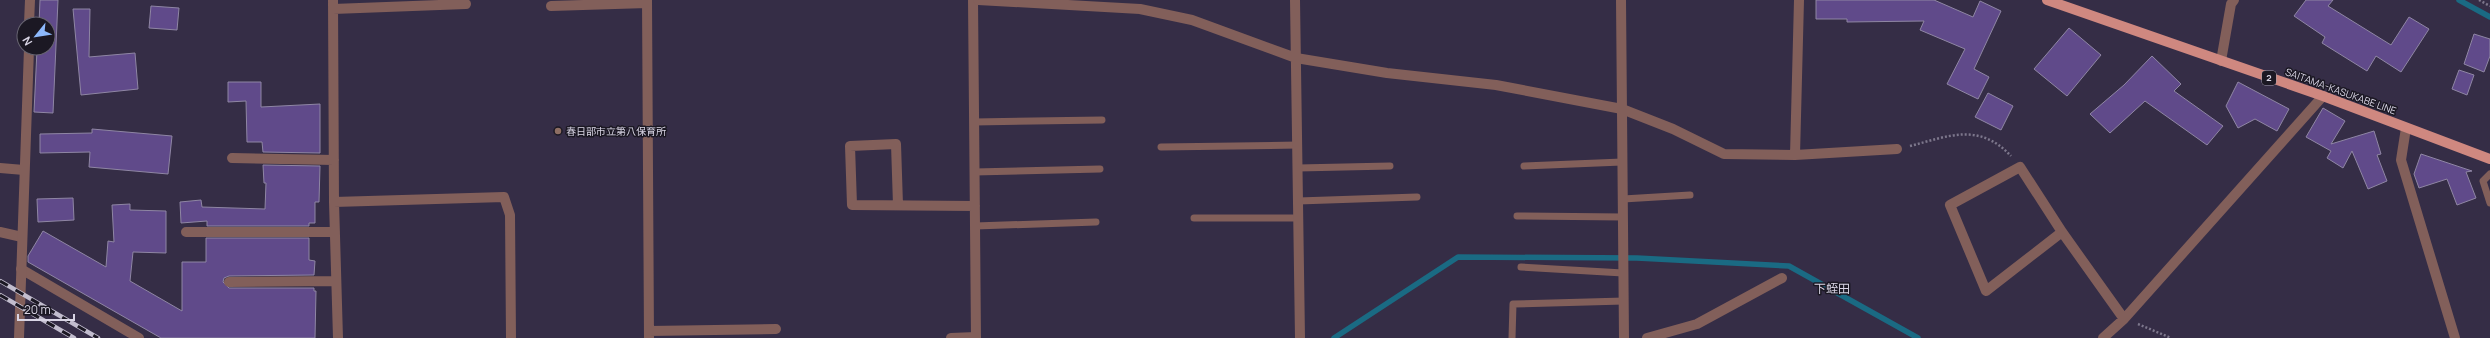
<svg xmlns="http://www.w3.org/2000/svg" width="2490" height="338" font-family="Manrope,'Noto Sans JP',sans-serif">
  <rect width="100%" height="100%" fill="#352d46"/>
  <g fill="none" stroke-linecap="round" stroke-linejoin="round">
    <path stroke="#1a6a83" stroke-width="5.5" d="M2459 0 2490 17
      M1334 338 1458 257 1637 258 1789 266 1918 338"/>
  </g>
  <path fill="#604a8a" stroke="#8f86a4" d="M40 0H58L53 113 34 112 37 50 48 48V24H39Z
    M1816 0H1934L1973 17 1980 1 2001 11 1974 69 1989 77 1978 99 1947 84 1965 49 1920 30 1924 21 1847 22V19H1816Z
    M2306 0H2333L2328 6 2391 45 2409 17 2429 29 2401 72 2376 56 2367 71 2322 43 2325 37 2294 16Z
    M151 6 179 8 177 30 149 28Z
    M73 9H90L89 57 135 53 138 89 81 95Z
    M2069 28 2101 55 2067 96 2034 69Z
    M2474 34 2490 39V56L2484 72 2464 64Z
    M2152 56 2181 84 2174 91 2223 126 2207 145 2145 101 2110 133 2090 114 2124 85Z
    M2459 70 2474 75 2467 95 2452 89Z
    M228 82H261V107L320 104V153L263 152 262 142H247L246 101 228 102Z
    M2238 82 2289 109 2277 131 2255 119 2238 128 2226 106Z
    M1988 93 2013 106 2001 130 1975 117Z
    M2323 108 2345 121 2331 144 2374 131 2381 154 2377 155 2387 181 2368 189 2352 151 2343 168 2327 158 2331 151 2306 137Z
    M92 129 172 136 168 174 89 167 90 152 40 153V134L92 133Z
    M2421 154 2472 171 2466 172 2476 198 2457 205 2447 179 2419 188 2414 174Z
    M263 165 320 166 319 202H315V223H309V226H207V221L181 223 180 202 201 200 202 207 265 209 266 183H264Z
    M73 198 74 220 38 222 37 199Z
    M130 204V210L166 211V253L133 252 130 281 182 311V262H206V238H309V260L315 261 314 275 229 276 224 278 223 282 229 288H314V291H316L315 338H161L28 262V256L43 231 106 267 108 241 114 242 112 205Z"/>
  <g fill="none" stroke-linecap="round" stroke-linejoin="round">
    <path stroke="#7d778c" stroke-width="2.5" stroke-dasharray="2 2" stroke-linecap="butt" d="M2479 0 2490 6
      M1910 146C1949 136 1979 122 2011 156
      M2138 324 2171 338"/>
    <path stroke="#825f5a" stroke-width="7" d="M974 122 1102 120
      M1161 147 1298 145
      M1524 166 1622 162
      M1298 168 1390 166
      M974 172 1100 169
      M2490 174 2483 181 2490 203
      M1623 199 1690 195
      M1298 201 1417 197
      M1517 216 1623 217
      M1194 218H1299
      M975 226 1096 222
      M1521 267 1623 273
      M1512 338 1513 304 1624 301"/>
    <path stroke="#825f5a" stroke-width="10" d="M333 0 334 202 338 338
      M647 0 649 338
      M973 0 976 338
      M1621 0 1624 338
      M551 6 647 3
      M333 9 466 4
      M1296 58 1387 73 1496 85 1622 109 1673 129 1724 154 1795 155 1897 149
      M2221 61 2231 4 2234 0
      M2406 128 2401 160 2455 338
      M1795 155 1799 0
      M232 158 334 160
      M0 168 24 170
      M334 202 504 197 510 215 511 338
      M898 205 896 144 850 146 852 205 975 206
      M0 232 22 237
      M186 232H335
      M2062 232 1986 291 1950 205 2020 167 2062 232 2124 319
      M21 269 139 338
      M229 282 336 281
      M649 331 776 329
      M951 338 976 337
      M1647 338 1697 324 1782 278
      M2103 338 2124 319 2323 96"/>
    <path stroke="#825f5a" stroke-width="10" d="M978 0 1140 9 1192 20 1296 58
      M1295 0 1300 338
      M29 24 30 0
      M19 338 29 48"/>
    <path stroke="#cf8880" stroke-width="10" d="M2047 0 2323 96 2490 159"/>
    <g stroke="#c2bdce" stroke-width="4.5">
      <path id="rail" d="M0 281 98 338
        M0 295 74 338"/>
    </g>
    <use href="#rail" stroke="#1b1823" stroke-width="3" stroke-dasharray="9" stroke-linecap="butt"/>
  </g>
  <circle fill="#8d6e63" stroke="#1b1823" stroke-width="1.5" cx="558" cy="131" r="4"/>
  <g text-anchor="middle" stroke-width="3" stroke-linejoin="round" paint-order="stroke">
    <rect fill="#1b1823" stroke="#a09cab" stroke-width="1" x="2262" y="71" width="14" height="14" rx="3"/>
    <g font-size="9" font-weight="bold" fill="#d9d5e5">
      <text x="2269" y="81">2</text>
    </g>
    <g font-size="10" fill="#d9d5e5" stroke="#1b1823">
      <text transform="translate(2341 91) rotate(20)" y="4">SAITAMA-KASUKABE LINE</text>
    </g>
    <g font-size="10" fill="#d9d5e5" stroke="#1b1823" text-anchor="start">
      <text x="566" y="135">春日部市立第八保育所</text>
    </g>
    <g font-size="12" fill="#d9d5e5" stroke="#1b1823">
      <text x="1832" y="293">下蛭田</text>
    </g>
  </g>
  <g transform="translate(36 36) rotate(240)"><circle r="19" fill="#1b1823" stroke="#676471"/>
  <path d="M0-3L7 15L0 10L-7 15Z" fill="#8db9fc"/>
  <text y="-6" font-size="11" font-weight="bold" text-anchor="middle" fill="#d9d5e5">N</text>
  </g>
  <path d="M18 314v6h56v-6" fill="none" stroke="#d9d5e5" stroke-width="2"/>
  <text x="24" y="314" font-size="12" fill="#d9d5e5" stroke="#1b1823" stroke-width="3" paint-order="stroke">20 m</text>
</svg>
